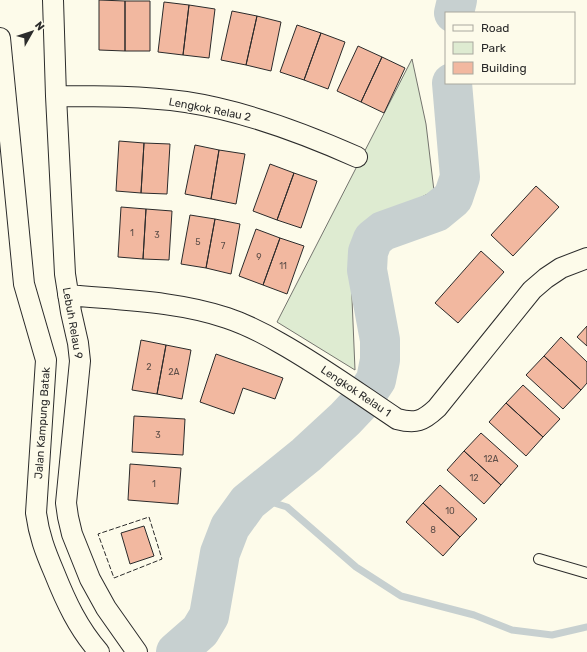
<svg xmlns="http://www.w3.org/2000/svg" width="587" height="652" font-family="Rubik,sans-serif">
  <rect width="100%" height="100%" fill="#fdfbea"/>
  <path fill="#deebd1" stroke="#74746e" d="M412 59 426 124 434 191 372 221 356 233 350 251 355 370 277 322Z"/>
  <g fill="none" stroke-linecap="round" stroke-linejoin="round">
    <path stroke="#c7d0d0" stroke-width="7" d="M248 502H271L287 507 356 567 401 596 474 615 512 630 552 635 587 627"/>
    <path stroke="#c7d0d0" stroke-width="40" d="M454 13 457 0
      M176 652 200 631 209 616 220 553 230 527 248 502 306 455 345 419 362 401 376 380 380 360V340L367 270 368 252 373 239 383 231 436 212 453 198 460 177 452 83"/>
  </g>
  <path fill="#f2b8a0" stroke="#2b2b2b" d="M99 0 125 1V51L99 50Z
    M125 1H150V51H125Z
    M164 2 189 5 183 55 158 52Z
    M189 5 215 9 209 58 183 55Z
    M232 11 257 16 246 65 221 60Z
    M257 16 281 22 271 71 246 65Z
    M297 25 321 33 304 80 280 72Z
    M321 33 345 42 328 89 304 80Z
    M358 46 382 57 361 102 337 91Z
    M382 57 405 68 384 113 361 102Z
    M119 141 144 143 141 193 116 191Z
    M144 143 170 144 167 194 141 193Z
    M195 145 219 150 211 199 185 194Z
    M219 150 245 154 236 204 211 199Z
    M270 164 294 173 277 220 253 211Z
    M294 173 317 181 301 228 277 220Z
    M536 186 559 207 513 256 491 235Z
    M121 207 146 209 143 259 118 257Z
    M146 209 172 211 169 260 143 259Z
    M190 215 215 219 206 268 181 264Z
    M215 219 240 224 231 274 206 268Z
    M256 229 280 238 263 285 239 276Z
    M280 238 304 246 287 294 263 285Z
    M481 251 504 272 458 323 435 303Z
    M587 326V346L577 337Z
    M561 337 587 362V383L581 390 544 356Z
    M141 340 166 345 157 394 132 390Z
    M166 345 191 350 182 399 157 394Z
    M216 354 283 378 275 399 243 388 234 414 200 402Z
    M544 356 581 390 563 409 526 375Z
    M523 385 560 419 543 437 506 403Z
    M506 403 543 437 526 456 489 422Z
    M134 416 185 419 183 455 132 452Z
    M481 433 518 466 501 485 464 451Z
    M464 451 501 485 484 504 447 470Z
    M130 464 181 468 178 504 128 500Z
    M440 485 477 519 460 537 423 503Z
    M423 503 460 537 443 556 406 522Z
    M144 526 154 556 130 564 121 533Z"/>
  <g fill="none" stroke-linecap="round" stroke-linejoin="round">
    <g stroke="#2b2b2b" stroke-width="12">
      <path id="service" d="M539 559 587 573"/>
    </g>
    <g stroke="#2b2b2b" stroke-width="22">
      <path id="minor" d="M53 0 56 96 65 274 71 312 78 343 80 361 66 503 68 517 72 534 90 579 106 608 137 652
        M0 38 24 284 46 360 36 513C39 535 45 551 54 572 66 602 78 628 99 652
        M56 96C99 96 143 96 186 102 245 111 303 133 357 157
        M68 295C120 300 177 301 227 318 245 324 263 333 280 343 321 366 358 393 397 419 416 424 423 421 437 408L532 290 546 278 561 268 587 258"/>
    </g>
    <use href="#service" stroke="#fdfbea" stroke-width="10"/>
    <use href="#minor" stroke="#fdfbea" stroke-width="20"/>
    <path stroke="#2b2b2b" stroke-width="1" stroke-dasharray="5 2" stroke-linecap="butt" d="M149 517 162 559 114 578 98 534Z"/>
  </g>
  <g text-anchor="middle" stroke-width="3" stroke-linejoin="round" paint-order="stroke">
    <g font-size="9" fill="#5d4e48">
      <text x="132" y="236">1</text>
      <text x="157" y="238">3</text>
      <text x="198" y="245">5</text>
      <text x="223" y="249">7</text>
      <text x="259" y="260">9</text>
      <text x="283" y="269">11</text>
      <text x="149" y="370">2</text>
      <text x="174" y="375">2A</text>
      <text x="158" y="438">3</text>
      <text x="491" y="462">12A</text>
      <text x="474" y="481">12</text>
      <text x="154" y="487">1</text>
      <text x="450" y="514">10</text>
      <text x="433" y="533">8</text>
    </g>
    <g font-size="11" fill="#2b2b2b" stroke="#fdfbea">
      <text transform="translate(210 109) rotate(11)" y="4">Lengkok Relau 2</text>
      <text transform="translate(73 323) rotate(80)" y="4">Lebuh Relau 9</text>
      <text transform="translate(356 391) rotate(34)" y="4">Lengkok Relau 1</text>
      <text transform="translate(42 423) rotate(-86)" y="4">Jalan Kampung Batak</text>
    </g>
  </g>
  <rect x="445" y="12" width="130" height="72" fill="#fdfbea" stroke="#a9a89e"/>
  <rect x="453" y="25" width="20" height="6" fill="#fdfbea" stroke="#a9a89e"/>
  <text x="481" y="32" font-size="12" fill="#2b2b2b">Road</text>
  <rect x="453" y="42" width="20" height="12" fill="#deebd1" stroke="#a9a89e"/>
  <text x="481" y="52" font-size="12" fill="#2b2b2b">Park</text>
  <rect x="453" y="62" width="20" height="12" fill="#f2b8a0" stroke="#a9a89e"/>
  <text x="481" y="72" font-size="12" fill="#2b2b2b">Building</text>
  <g transform="translate(32 32) rotate(51)" stroke="#fdfbea" stroke-width="3" paint-order="stroke">
  <path d="M0-3L7 15L0 10L-7 15Z" fill="#2b2b2b"/>
  <text y="-6" font-size="11" font-weight="bold" text-anchor="middle" fill="#2b2b2b">N</text>
  </g>
</svg>
